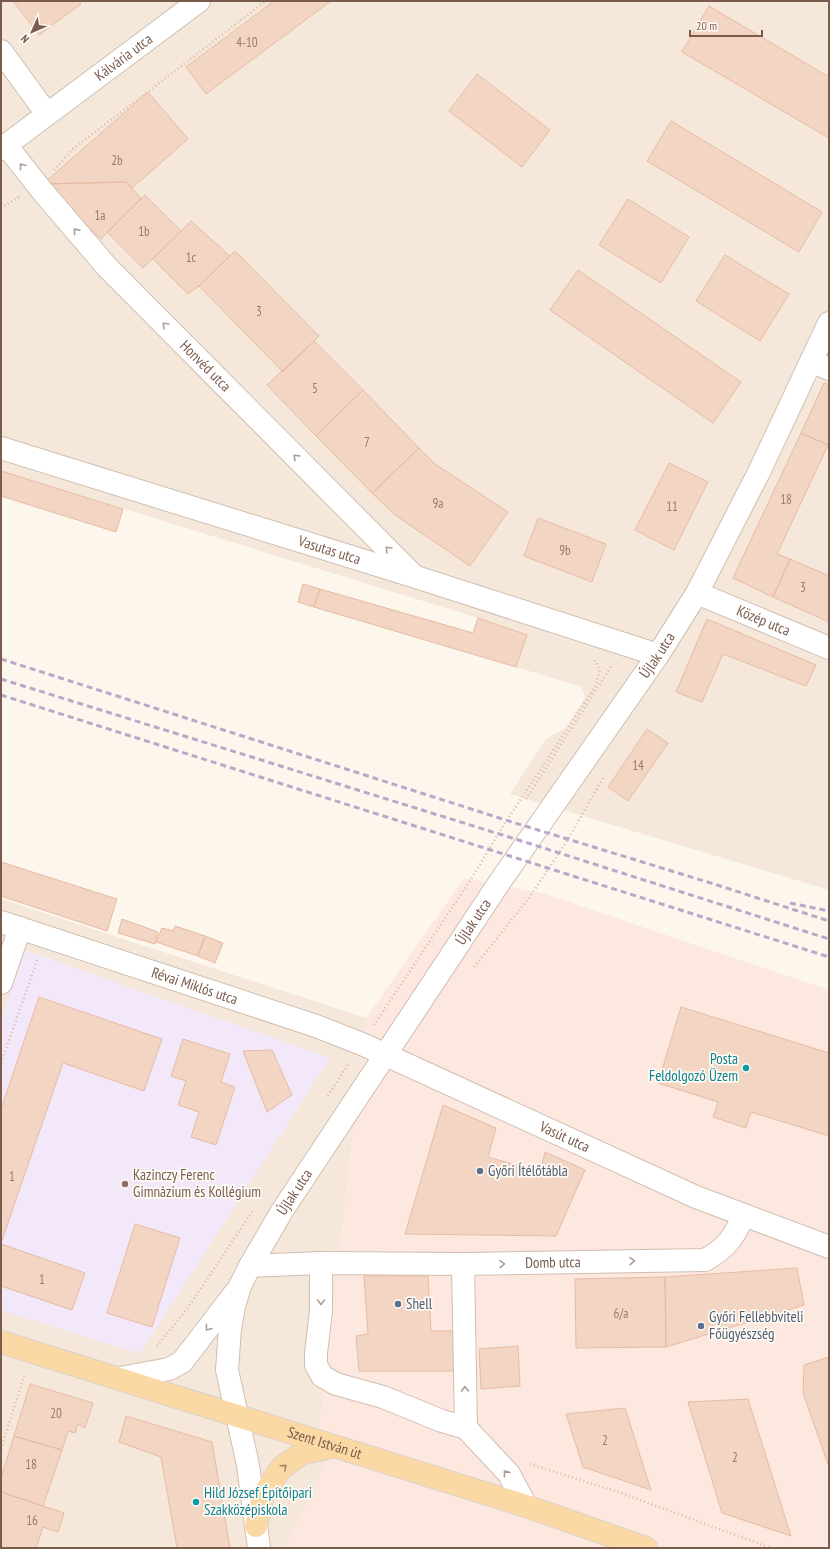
<svg xmlns="http://www.w3.org/2000/svg" width="830" height="1549" font-family="'PT Sans Narrow',sans-serif">
  <rect width="100%" height="100%" fill="#fdf6ec"/>
  <path fill="#f5e8da" d="M1 1H829V890L510 794 546 739 565 728 585 698 582 687 516 667 527 635 478 618 1 471Z
    M1 899 366 1018 319 1436 331 1453 285 1548H1Z"/>
  <path fill="#fde8e0" d="M464 878 545 894 829 990V1548H285L331 1453 319 1436 366 1018Z"/>
  <path fill="#f3e8fa" d="M24 950 330 1058 140 1354 1 1310V1019Z"/>
  <path fill="#f3d5c3" stroke="#e6bba3" d="M13 1H79L81 4 39 35Z
    M274 1H331L206 94 186 67Z
    M709 6 829 77V138L682 52Z
    M477 74 550 130 522 167 449 111Z
    M148 92 188 139 132 188 126 182 43 184Z
    M671 121 822 212 799 252 647 161Z
    M126 182 141 198 101 239 43 184Z
    M145 195 181 231 143 268 107 232Z
    M628 199 689 237 661 283 599 245Z
    M191 221 230 256 199 286 188 294 153 259Z
    M235 251 319 336 283 372 199 286Z
    M725 255 789 294 760 341 696 301Z
    M578 270 741 382 713 423 550 310Z
    M314 341 363 390 316 436 267 385Z
    M824 383 829 385V442L828 445 801 433Z
    M363 390 419 448 372 493 316 436Z
    M801 433 828 445 777 554 790 559 773 597 733 578Z
    M419 448 435 464 508 512 470 566 395 515 372 493Z
    M669 463 708 482 674 550 635 530Z
    M1 471 123 509 116 532 1 496Z
    M538 518 606 544 592 582 524 556Z
    M790 559 829 576V622L773 597Z
    M303 584 320 589 314 607 298 602Z
    M320 589 473 633 478 618 527 635 516 667 314 607Z
    M707 619 816 665 806 686 723 654 702 702 676 692Z
    M647 729 668 743 628 801 608 787Z
    M1 862 117 899 107 931 1 896Z
    M122 919 158 932 155 944 118 933Z
    M175 926 205 936 198 956 156 942 162 928 173 931Z
    M205 936 223 943 215 963 198 956Z
    M39 997 162 1039 144 1091 63 1063 1 1243V1109Z
    M681 1007 829 1053V1136L751 1112 746 1128 713 1117 718 1102 658 1083Z
    M183 1039 230 1054 221 1082 235 1087 216 1145 191 1137 199 1112 178 1105 186 1081 171 1076Z
    M272 1050 292 1095 267 1112 243 1051Z
    M443 1105 496 1128 488 1157 540 1172 545 1152 585 1170 556 1236 405 1234Z
    M135 1224 180 1238 152 1327 107 1313Z
    M1 1244 85 1273 72 1310 1 1286Z
    M797 1268 804 1305 666 1347 665 1277Z
    M364 1276H428L431 1331H458V1371H359L356 1336 368 1334Z
    M665 1277 666 1347 576 1348 575 1279Z
    M518 1346 520 1386 481 1389 479 1349Z
    M829 1357V1467L803 1393 804 1365Z
    M30 1384 93 1403 85 1428 78 1424 75 1433 68 1431 62 1450 14 1436Z
    M748 1399 791 1536 722 1513 688 1402Z
    M625 1408 651 1490 583 1467 566 1414Z
    M126 1416 212 1442 230 1548H177L161 1457 119 1442Z
    M14 1436 62 1450 43 1506 1 1492V1478Z
    M1 1492 64 1513 58 1532 43 1527 36 1548H1Z"/>
  <g fill="none" stroke-linecap="round" stroke-linejoin="round">
    <g stroke="#d1beb0" stroke-width="24">
      <g id="minor">
        <path d="M1 51 47 114"/>
        <path id="s1" d="M6 145 43 192 107 267 413 575"/>
        <path id="s2" d="M1 149 199 1"/>
        <path d="M811 361 829 369"/>
        <path id="s3" d="M1 448 416 577 658 655"/>
        <path id="s4" d="M697 593 829 648"/>
        <path id="s5" d="M1 922 316 1026 362 1044 696 1197 829 1247"/>
        <path d="M1 983 20 928"/>
        <path d="M321 1263V1311L316 1353V1365L322 1376 336 1384 383 1397 442 1421 466 1428 509 1474 526 1506"/>
        <path d="M463 1264 466 1428"/>
        <path id="s6" d="M250 1266 321 1263 463 1264 705 1260C727 1248 734 1237 744 1215"/>
        <path d="M120 1378 169 1369 182 1362 235 1293"/>
        <path id="s7" d="M259 1548 248 1465 227 1370 230 1329 234 1306 240 1286 250 1266 282 1211 499 883 658 655 697 593 759 472 829 323"/>
      </g>
    </g>
    <g stroke="#dad1cd" stroke-width="24">
      <g id="major">
        <path id="s8" d="M1 1342 526 1506 646 1548"/>
        <path d="M256 1526 263 1495 282 1467 303 1453 331 1447"/>
      </g>
    </g>
    <path stroke="#d9b8a5" stroke-width="2.5" stroke-dasharray="1 3" stroke-linecap="butt" d="M54 170 73 149 266 1
      M1 208 19 197
      M526 799 612 665
      M474 967 529 898 568 839 603 778
      M374 1025 475 873 498 834 596 685 600 670 594 659
      M1 1063 38 958
      M328 1096 349 1063
      M157 1346 187 1309 254 1209
      M1 1449 25 1373
      M530 1464 621 1493 771 1548"/>
    <use href="#minor" stroke="#fff" stroke-width="22"/>
    <use href="#major" stroke="#fbd9a5" stroke-width="22"/>
    <path stroke="#b9a8c9" stroke-width="3" stroke-dasharray="6 4" stroke-linecap="butt" d="M1 659 512 822 714 884 829 921
      M1 679 528 843 829 939
      M1 695 829 957
      M790 903 829 911"/>
  </g>
  <defs><path id="oneway-chevron" d="M-2-3.5L2.5 0L-2 3.5" fill="none" stroke-width="1.6" stroke-linecap="round" stroke-linejoin="round"/></defs>
  <g stroke="#af9d94">
    <use href="#oneway-chevron" transform="translate(22 166) rotate(-128)"/>
    <use href="#oneway-chevron" transform="translate(76 231) rotate(-131)"/>
    <use href="#oneway-chevron" transform="translate(165 325) rotate(-135)"/>
    <use href="#oneway-chevron" transform="translate(296 457) rotate(-135)"/>
    <use href="#oneway-chevron" transform="translate(388 549) rotate(-135)"/>
    <use href="#oneway-chevron" transform="translate(632 1261) rotate(-1)"/>
    <use href="#oneway-chevron" transform="translate(502 1264) rotate(-1)"/>
    <use href="#oneway-chevron" transform="translate(321 1302) rotate(90)"/>
    <use href="#oneway-chevron" transform="translate(208 1328) rotate(127)"/>
    <use href="#oneway-chevron" transform="translate(465 1389) rotate(-91)"/>
    <use href="#oneway-chevron" transform="translate(506 1473) rotate(-128)"/>
  </g>
  <use stroke="#a18267" href="#oneway-chevron" transform="translate(284 1467) rotate(-42)"/>
  <g fill="#0f9aa8" stroke="#fffaf3" stroke-width="1.5">
    <circle cx="746" cy="1068" r="4"/>
    <circle cx="196" cy="1502" r="4"/>
  </g>
  <g fill="#5c6f8a" stroke="#fffaf3" stroke-width="1.5">
    <circle cx="480" cy="1171" r="4"/>
    <circle cx="398" cy="1304" r="4"/>
    <circle cx="701" cy="1326" r="4"/>
  </g>
  <circle fill="#8d6e63" stroke="#fffaf3" stroke-width="1.5" cx="125" cy="1184" r="4"/>
  <g text-anchor="middle" stroke-width="3.5" stroke-linejoin="round" paint-order="stroke">
    <g font-size="13" fill="#987a6a">
      <text x="247" y="47">4-10</text>
      <text x="117" y="165">2b</text>
      <text x="100" y="220">1a</text>
      <text x="144" y="236">1b</text>
      <text x="191" y="262">1c</text>
      <text x="259" y="316">3</text>
      <text x="315" y="393">5</text>
      <text x="367" y="447">7</text>
      <text x="786" y="504">18</text>
      <text x="438" y="508">9a</text>
      <text x="672" y="511">11</text>
      <text x="565" y="555">9b</text>
      <text x="803" y="592">3</text>
      <text x="638" y="770">14</text>
      <text x="12" y="1181">1</text>
      <text x="42" y="1284">1</text>
      <text x="621" y="1318">6/a</text>
      <text x="56" y="1418">20</text>
      <text x="605" y="1445">2</text>
      <text x="735" y="1462">2</text>
      <text x="31" y="1469">18</text>
      <text x="32" y="1525">16</text>
    </g>
    <g font-size="15" fill="#7a5c4d" stroke="#fffaf3">
      <text dy="5" stroke="none"><textPath href="#s2" startOffset="153">Kálvária utca</textPath></text>
      <text dy="5" stroke="none"><textPath href="#s1" startOffset="298">Honvéd utca</textPath></text>
      <text dy="5" stroke="none"><textPath href="#s3" startOffset="344">Vasutas utca</textPath></text>
      <text dy="5" stroke="none"><textPath href="#s4" startOffset="72">Közép utca</textPath></text>
      <text dy="5" stroke="none"><textPath href="#s7" startOffset="1023">Újlak utca</textPath></text>
      <text dy="5" stroke="none"><textPath href="#s7" startOffset="699">Újlak utca</textPath></text>
      <text dy="5" stroke="none"><textPath href="#s5" startOffset="204">Révai Miklós utca</textPath></text>
      <text dy="5" stroke="none"><textPath href="#s5" startOffset="604">Vasút utca</textPath></text>
      <text dy="5" stroke="none"><textPath href="#s7" startOffset="375">Újlak utca</textPath></text>
      <text dy="5" stroke="none"><textPath href="#s6" startOffset="303">Domb utca</textPath></text>
      <text dy="5" stroke="none"><textPath href="#s8" startOffset="339">Szent István út</textPath></text>
    </g>
    <g font-size="15" fill="#0d838f" stroke="#fffaf3" text-anchor="end">
      <text x="738" y="1064">Posta<tspan x="738" dy="17">Feldolgozó Üzem</tspan></text>
      <text x="204" y="1498" text-anchor="start">Hild József Építőipari<tspan x="204" dy="17">Szakközépiskola</tspan></text>
    </g>
    <g font-size="15" fill="#4e5e75" stroke="#fffaf3" text-anchor="start">
      <text x="488" y="1176">Győri Ítélőtábla</text>
      <text x="406" y="1309">Shell</text>
      <text x="709" y="1322">Győri Fellebbviteli<tspan x="709" dy="17">Főügyészség</tspan></text>
    </g>
    <g font-size="15" fill="#785e54" stroke="#fffaf3" text-anchor="start">
      <text x="133" y="1180">Kazinczy Ferenc<tspan x="133" dy="17">Gimnázium és Kollégium</tspan></text>
    </g>
  </g>
  <rect width="830" height="1549" fill="none" stroke="#7a5c4d" stroke-width="4"/>
  <g transform="translate(32 32) rotate(225)" stroke="#fffaf3" stroke-width="3" paint-order="stroke">
  <path d="M0-3L7 15L0 10L-7 15Z" fill="#7a5c4d"/>
  <text y="-6" font-size="11" font-weight="bold" text-anchor="middle" fill="#7a5c4d">N</text>
  </g>
  <path d="M690 30v6h72v-6" fill="none" stroke="#7a5c4d" stroke-width="2"/>
  <text x="696" y="30" font-size="12" fill="#7a5c4d" stroke="#fffaf3" stroke-width="3" paint-order="stroke">20 m</text>
</svg>
